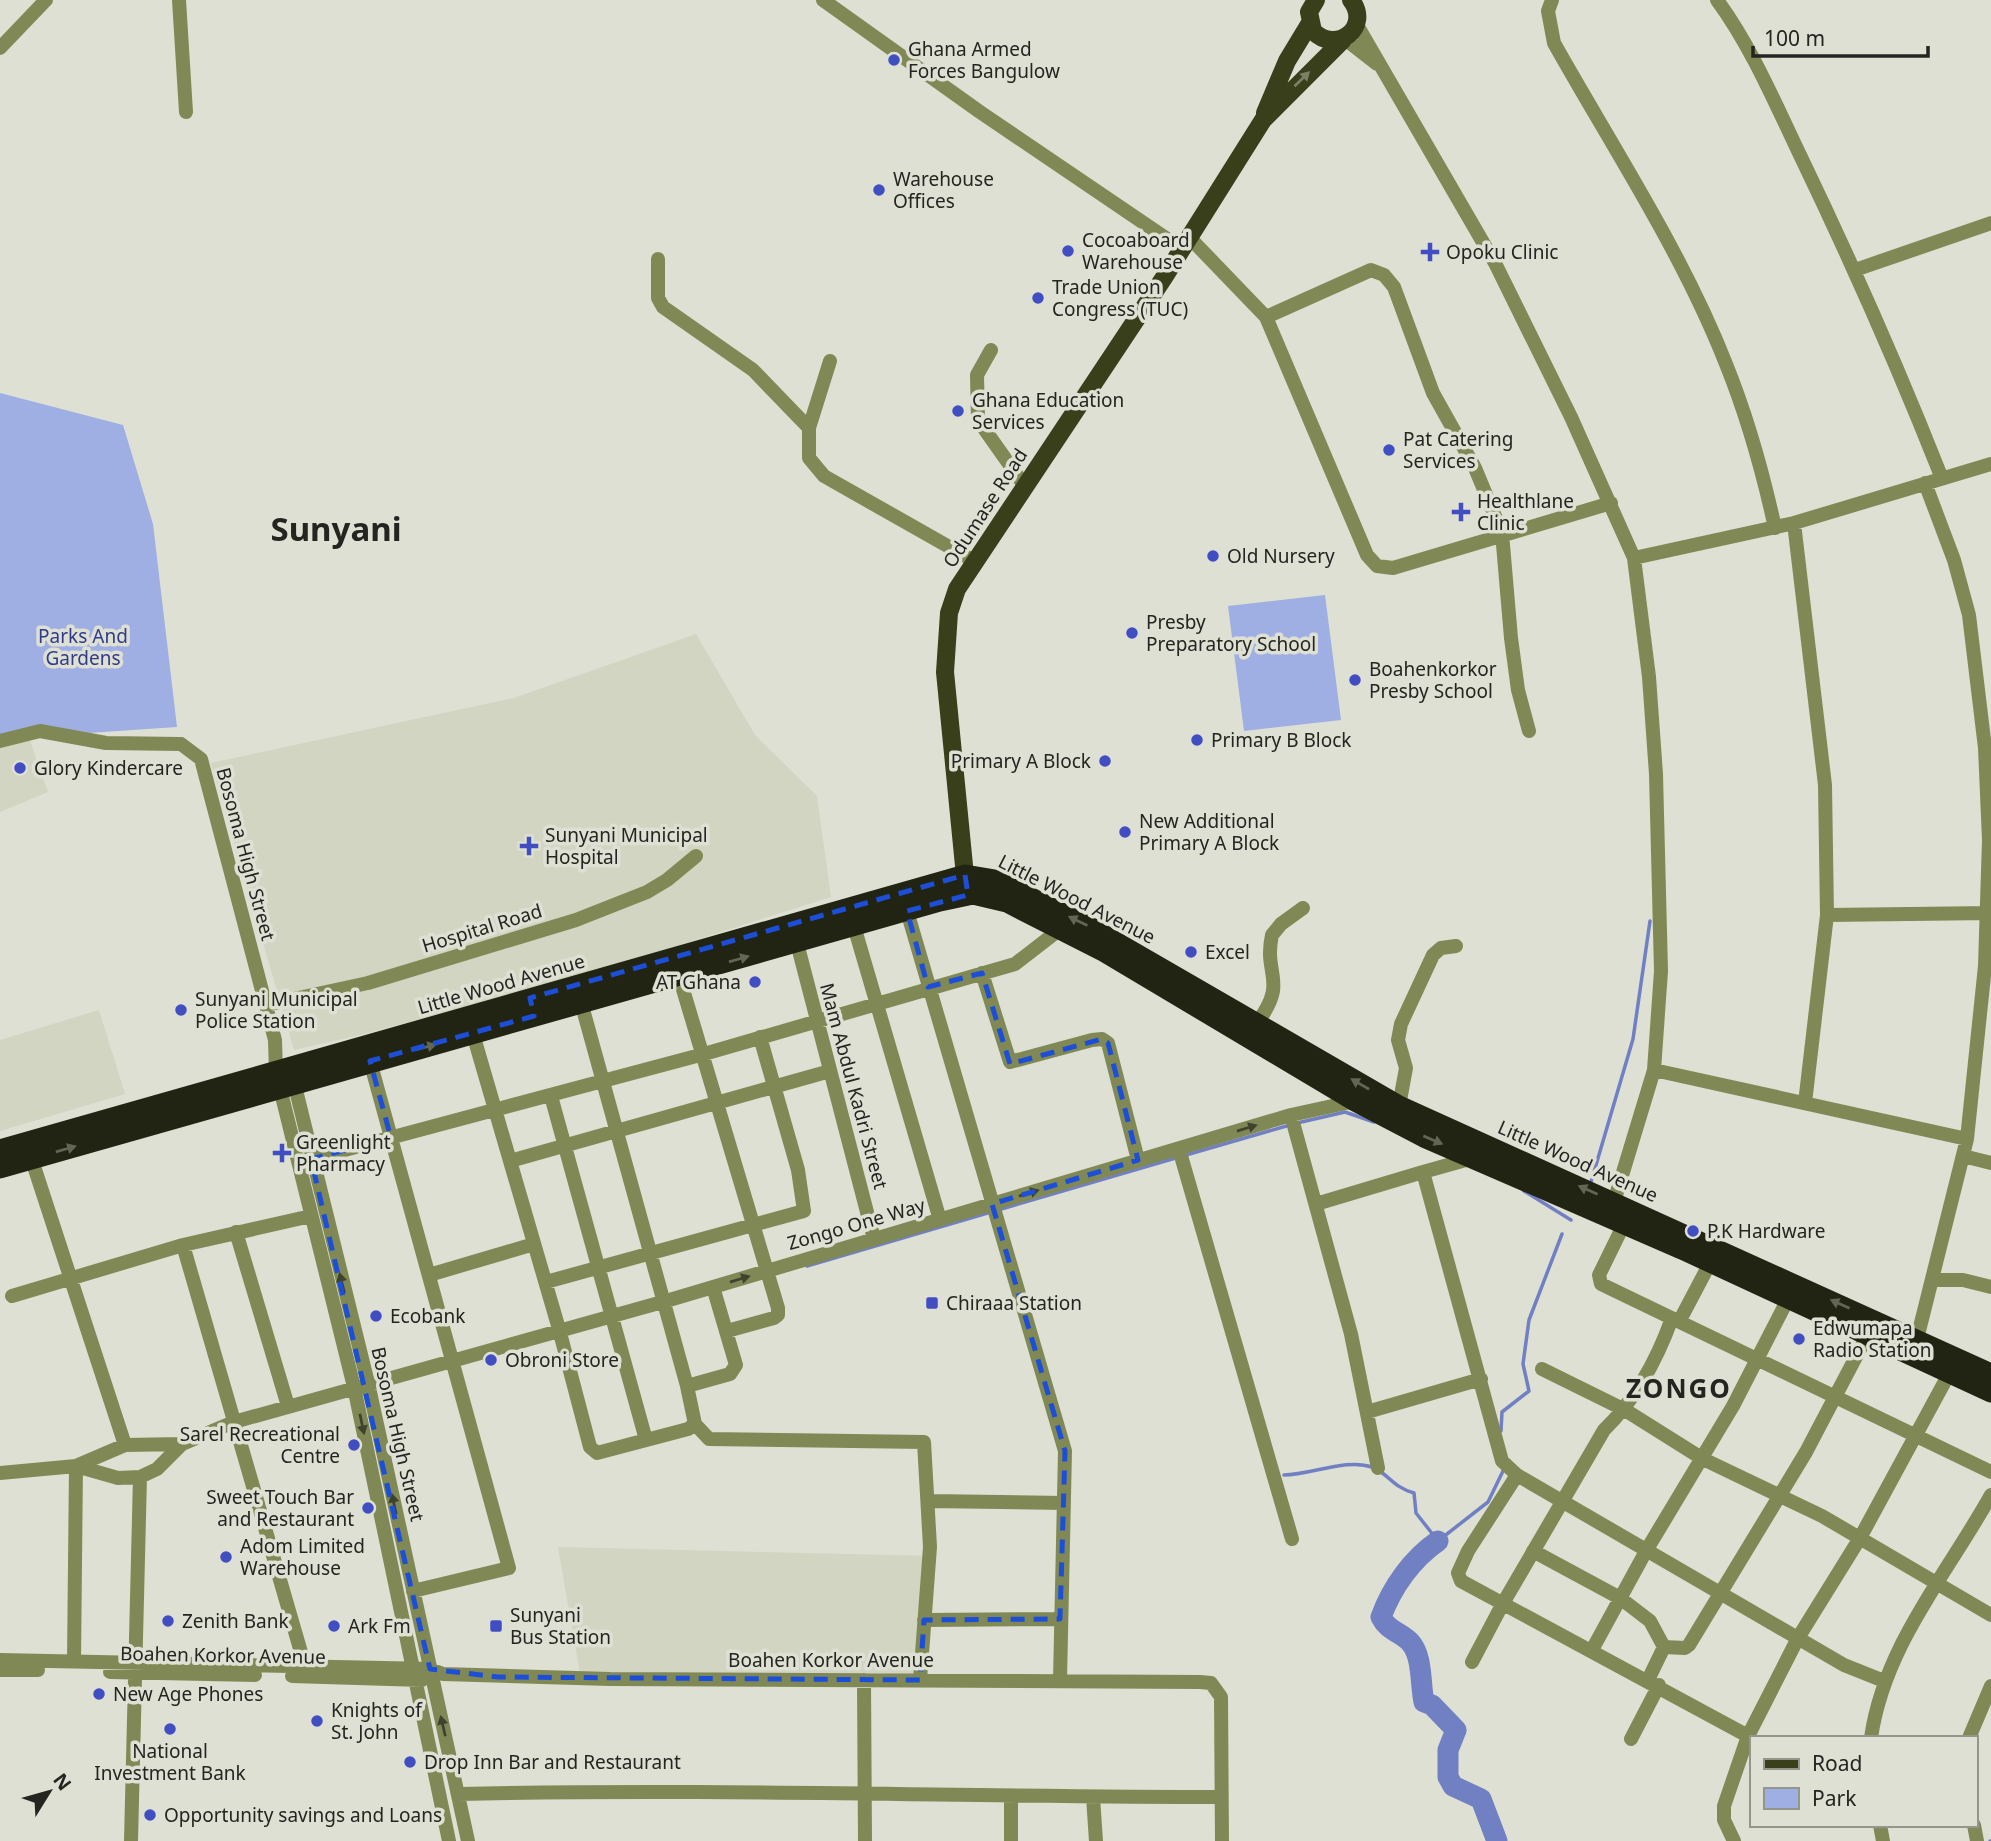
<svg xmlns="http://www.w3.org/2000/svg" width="1991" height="1841" font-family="'Noto Sans',sans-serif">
  <rect width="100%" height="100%" fill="#dee0d4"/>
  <path fill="#d1d5c2" d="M696 634 755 735 817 796 831 897 605 969 365 1034 294 1050 211 763 514 698Z
    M28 735 48 792 0 812V744Z
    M99 1010 125 1094 0 1131V1040Z
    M558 1547 934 1556 918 1678 580 1674Z"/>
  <path fill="#9faee3" d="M0 393 123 425 153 524 177 727 0 739Z
    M1325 595 1341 720 1244 731 1228 606Z"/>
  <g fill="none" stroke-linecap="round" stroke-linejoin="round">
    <path stroke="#7180c3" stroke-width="3.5" d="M1297 1123 1345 1112 1374 1122
      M1186 1155 1290 1125
      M1591 1182 1633 1039 1650 921
      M1524 1191 1571 1220
      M998 1210 1179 1157
      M807 1266 991 1212
      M1501 1431 1502 1412 1529 1391 1523 1364 1529 1320 1562 1234
      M1284 1475C1311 1475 1346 1458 1372 1467 1388 1473 1392 1487 1414 1493L1416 1513 1438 1541 1488 1502 1504 1469
      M1990 1841H1991"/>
    <path stroke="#7180c3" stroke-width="21" d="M1438 1541C1412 1559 1392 1587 1381 1617 1388 1631 1400 1632 1410 1642 1423 1656 1420 1684 1424 1702L1432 1705 1456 1730 1448 1750V1777L1453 1786 1481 1799 1497 1841"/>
    <path stroke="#808955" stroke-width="14" d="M179 0 186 112
      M823 0 980 112 1182 249
      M1552 0 1548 11 1554 43C1613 148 1682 252 1726 364 1747 416 1763 473 1775 528
      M1717 0C1751 46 1775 103 1800 155 1851 261 1898 367 1941 476
      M1357 25 1495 263 1571 417 1634 558 1649 677 1656 774 1661 971 1654 1070 1614 1202
      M1345 39 1377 64
      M0 48 46 0
      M1189 237 1266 317 1367 555 1377 566 1393 568 1611 503
      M658 259V298L663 307 753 370 809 428
      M1855 270 1991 223
      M1266 317 1371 270 1384 275 1394 287 1433 393 1475 468 1502 533 1511 638 1518 690 1529 731
      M991 350 977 375 978 420 1024 485
      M830 361 809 428V458L824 476 974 561
      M1794 523 1825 785 1827 915 1805 1103
      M1634 558 1794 523 1991 464
      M0 741 40 731 106 743 181 744 201 759 275 1040 276 1072 354 1387 449 1841
      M907 911 1065 1451 1060 1680
      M1827 915 1991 913
      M854 926 940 1220
      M797 943 874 1239
      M982 973 1010 1062 1092 1040 1102 1039 1108 1043 1138 1160
      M679 976 778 1308V1315L774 1318 727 1331
      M266 1005 368 983 576 920 647 892 667 880 696 856
      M1257 1023C1289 980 1263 976 1272 935L1281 924 1303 908
      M473 1034 559 1329 590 1447 597 1453 688 1429 695 1424 687 1386 581 1002
      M370 1061 509 1568 413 1591
      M1654 1070 1967 1139
      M293 1078 368 1383 468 1841
      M551 1096 646 1440
      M1399 1106 1406 1068 1398 1040 1401 1024 1433 955 1441 948 1456 946
      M1291 1115 1351 1334 1378 1468
      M1179 1149 1292 1539
      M29 1151 125 1445
      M1963 1156 1991 1163
      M1473 1158 1423 1172 1502 1461 1517 1475 1468 1551 1458 1573 1461 1581 1748 1736
      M311 1159 704 1054 1015 964 1059 930
      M510 1161 830 1071
      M1316 1204 1423 1172
      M1624 1224 1599 1275 1601 1284 1991 1472
      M236 1232 288 1406
      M429 1275 534 1244
      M1932 1280H1963L1991 1287
      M546 1282 804 1211 798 1170 760 1037
      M12 1296 183 1245
      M1680 1320 1710 1263
      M1917 1339 1967 1139 1985 966 1989 840 1985 748 1969 615 1954 560 1925 483
      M1542 1369 1625 1410 1703 1459 1822 1516 1991 1615
      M687 1386 730 1374 736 1365 713 1287
      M1367 1412 1481 1379
      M695 1424 709 1439 924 1442 930 1547 920 1680
      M0 1473 76 1466 118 1478 140 1477 157 1469 182 1444 234 1422 666 1301 1291 1115 1355 1101
      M1517 1475 1844 1665 1884 1681
      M929 1501 1064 1503
      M1533 1551 1620 1598 1650 1621 1664 1647
      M924 1620 1060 1619
      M1592 1650 1646 1551 1733 1406 1788 1299
      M0 1660 430 1669 443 1674 610 1679 1200 1682 1211 1683 1221 1697 1222 1841
      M74 1661 76 1466 125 1445 182 1444
      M1472 1662 1502 1605 1604 1430C1636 1399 1657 1360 1672 1318
      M305 1666 183 1245 311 1216
      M0 1670H38
      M110 1672 255 1675
      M292 1676 422 1680
      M864 1680 865 1841
      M1648 1680 1664 1647 1685 1648 1689 1645 1806 1452 1868 1334
      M1871 1738C1884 1646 1947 1574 1991 1495
      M1969 1738 1991 1686
      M1631 1739 1659 1685
      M459 1794C713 1788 967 1797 1221 1797
      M1093 1797 1096 1841
      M1880 1825 1883 1841
      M1974 1825 1977 1841
      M131 1841 140 1477
      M1011 1841V1797
      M1734 1841 1724 1820V1806L1748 1736 1798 1638 1860 1538 1950 1372"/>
    <path stroke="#393e1b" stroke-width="18" d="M1316 0 1309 12 1313 31C1336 55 1372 27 1351 0
      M1265 113 1287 61 1310 23
      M966 886 945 672 949 613 957 589 1165 276 1263 120 1343 40"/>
    <path stroke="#212412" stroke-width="21" d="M0 1150 965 875 995 880 1093 929 1399 1106 1991 1374
      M0 1168 940 901 973 894 1007 902 1105 952 1355 1101 1424 1137 1682 1249 1991 1392"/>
  </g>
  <defs><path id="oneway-solid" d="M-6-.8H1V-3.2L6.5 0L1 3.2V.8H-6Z" transform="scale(1.75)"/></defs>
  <use fill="#7b7f65" href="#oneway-solid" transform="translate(1302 79) rotate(-44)"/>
  <g fill="#636656">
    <use href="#oneway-solid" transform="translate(1078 921) rotate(-154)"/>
    <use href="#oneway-solid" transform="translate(739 959) rotate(-16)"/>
    <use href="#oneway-solid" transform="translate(426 1047) rotate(-14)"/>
    <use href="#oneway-solid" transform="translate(1360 1084) rotate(-150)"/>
    <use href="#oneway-solid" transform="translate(1433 1140) rotate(23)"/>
    <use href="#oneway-solid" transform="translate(66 1149) rotate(-16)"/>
    <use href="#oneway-solid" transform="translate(1588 1190) rotate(-156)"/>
    <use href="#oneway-solid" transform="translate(1840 1304) rotate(-156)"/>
  </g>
  <g fill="#404230">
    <use href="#oneway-solid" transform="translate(1247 1128) rotate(-17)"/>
    <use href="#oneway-solid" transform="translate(1029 1193) rotate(-17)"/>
    <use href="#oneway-solid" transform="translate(740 1279) rotate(-17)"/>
    <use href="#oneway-solid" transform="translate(342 1283) rotate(-104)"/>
    <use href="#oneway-solid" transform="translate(362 1424) rotate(78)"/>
    <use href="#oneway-solid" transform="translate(394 1504) rotate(-102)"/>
    <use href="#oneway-solid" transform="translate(443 1726) rotate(-103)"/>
  </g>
  <path fill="none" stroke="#1d4ed8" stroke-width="5" stroke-dasharray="14 9" stroke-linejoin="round" d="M965 875 968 895 907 911 928 987 982 973 1010 1064 1102 1039 1108 1043 1138 1160 992 1204 1065 1451 1060 1619 924 1620 920 1680 498 1677 430 1669 311 1159 391 1138 370 1061 534 1016 530 998Z"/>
  <g fill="#414ec2" stroke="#dee0d4" stroke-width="2.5">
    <circle cx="894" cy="60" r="7"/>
    <circle cx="879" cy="190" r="7"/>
    <circle cx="1068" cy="251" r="7"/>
    <path d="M1426.5 241.5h7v7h7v7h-7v7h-7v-7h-7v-7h7z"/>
    <circle cx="1038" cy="298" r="7"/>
    <circle cx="958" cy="411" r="7"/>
    <circle cx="1389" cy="450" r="7"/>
    <path d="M1457.5 501.5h7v7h7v7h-7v7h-7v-7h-7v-7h7z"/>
    <circle cx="1213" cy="556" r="7"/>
    <circle cx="1132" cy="633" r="7"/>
    <circle cx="1355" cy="680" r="7"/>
    <circle cx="1197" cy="740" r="7"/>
    <circle cx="1105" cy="761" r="7"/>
    <circle cx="20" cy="768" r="7"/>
    <circle cx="1125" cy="832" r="7"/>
    <path d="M525.5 835.5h7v7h7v7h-7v7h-7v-7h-7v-7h7z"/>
    <circle cx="1191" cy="952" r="7"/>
    <circle cx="755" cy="982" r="7"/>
    <circle cx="181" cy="1010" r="7"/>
    <path d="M278.5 1142.5h7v7h7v7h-7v7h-7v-7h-7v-7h7z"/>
    <circle cx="1693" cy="1231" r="7"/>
    <rect x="925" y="1296" width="14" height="14" rx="3.5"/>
    <circle cx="376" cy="1316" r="7"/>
    <circle cx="1799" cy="1339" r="7"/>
    <circle cx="491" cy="1360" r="7"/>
    <circle cx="354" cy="1445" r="7"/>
    <circle cx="368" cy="1508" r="7"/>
    <circle cx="226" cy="1557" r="7"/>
    <circle cx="168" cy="1621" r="7"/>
    <circle cx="334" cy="1626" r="7"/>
    <rect x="489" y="1619" width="14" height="14" rx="3.5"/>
    <circle cx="99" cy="1694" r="7"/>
    <circle cx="317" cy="1721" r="7"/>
    <circle cx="170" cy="1729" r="7"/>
    <circle cx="410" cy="1762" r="7"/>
    <circle cx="150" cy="1815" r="7"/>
  </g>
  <g text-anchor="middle" stroke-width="7" stroke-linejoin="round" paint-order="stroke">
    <g font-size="19" fill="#242420" stroke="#dee0d4" text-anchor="start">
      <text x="908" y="56">Ghana Armed<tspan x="908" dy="22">Forces Bangulow</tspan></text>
      <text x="893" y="186">Warehouse<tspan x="893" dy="22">Offices</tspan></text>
      <text x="1082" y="247">Cocoaboard<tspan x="1082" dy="22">Warehouse</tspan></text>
      <text x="1446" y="259">Opoku Clinic</text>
      <text x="1052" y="294">Trade Union<tspan x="1052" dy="22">Congress (TUC)</tspan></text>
      <text x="972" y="407">Ghana Education<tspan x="972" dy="22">Services</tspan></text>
      <text x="1403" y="446">Pat Catering<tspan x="1403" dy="22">Services</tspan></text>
      <text x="1477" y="508">Healthlane<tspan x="1477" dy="22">Clinic</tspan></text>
      <text x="1227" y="563">Old Nursery</text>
      <text x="1146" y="629">Presby<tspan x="1146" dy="22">Preparatory School</tspan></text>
      <text x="1369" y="676">Boahenkorkor<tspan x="1369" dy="22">Presby School</tspan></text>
      <text x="1211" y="747">Primary B Block</text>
      <text x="1091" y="768" text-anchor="end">Primary A Block</text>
      <text x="34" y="775">Glory Kindercare</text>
      <text x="1139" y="828">New Additional<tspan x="1139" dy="22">Primary A Block</tspan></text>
      <text x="545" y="842">Sunyani Municipal<tspan x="545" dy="22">Hospital</tspan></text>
      <text x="1205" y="959">Excel</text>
      <text x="741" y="989" text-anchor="end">AT Ghana</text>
      <text x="195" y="1006">Sunyani Municipal<tspan x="195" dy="22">Police Station</tspan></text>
      <text x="296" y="1149">Greenlight<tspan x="296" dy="22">Pharmacy</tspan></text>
      <text x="1707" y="1238">P.K Hardware</text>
      <text x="946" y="1310">Chiraaa Station</text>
      <text x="390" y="1323">Ecobank</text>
      <text x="1813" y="1335">Edwumapa<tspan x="1813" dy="22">Radio Station</tspan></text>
      <text x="505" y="1367">Obroni Store</text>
      <text x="340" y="1441" text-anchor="end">Sarel Recreational<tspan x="340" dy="22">Centre</tspan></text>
      <text x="354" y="1504" text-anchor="end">Sweet Touch Bar<tspan x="354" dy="22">and Restaurant</tspan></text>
      <text x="240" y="1553">Adom Limited<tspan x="240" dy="22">Warehouse</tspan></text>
      <text x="510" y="1622">Sunyani<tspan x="510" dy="22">Bus Station</tspan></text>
      <text x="182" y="1628">Zenith Bank</text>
      <text x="348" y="1633">Ark Fm</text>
      <text x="113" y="1701">New Age Phones</text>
      <text x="331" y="1717">Knights of<tspan x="331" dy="22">St. John</tspan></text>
      <text x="170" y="1758" text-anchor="middle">National<tspan x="170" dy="22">Investment Bank</tspan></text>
      <text x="424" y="1769">Drop Inn Bar and Restaurant</text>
      <text x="164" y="1822">Opportunity savings and Loans</text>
    </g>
    <g font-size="19" fill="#242420" stroke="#dee0d4">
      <text transform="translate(985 508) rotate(-57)" y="7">Odumase Road</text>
      <text transform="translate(246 854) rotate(75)" y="7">Bosoma High Street</text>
      <text transform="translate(1077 899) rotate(27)" y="7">Little Wood Avenue</text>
      <text transform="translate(482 928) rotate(-17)" y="7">Hospital Road</text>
      <text transform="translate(501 984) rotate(-16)" y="7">Little Wood Avenue</text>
      <text transform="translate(854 1086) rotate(75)" y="7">Mam Abdul Kadri Street</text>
      <text transform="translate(1578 1161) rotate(24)" y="7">Little Wood Avenue</text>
      <text transform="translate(856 1224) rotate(-16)" y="7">Zongo One Way</text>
      <text transform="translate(398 1434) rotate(77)" y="7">Bosoma High Street</text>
      <text transform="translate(223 1655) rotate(1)" y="7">Boahen Korkor Avenue</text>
      <text x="831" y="1667">Boahen Korkor Avenue</text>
    </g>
    <g font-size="19" fill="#303b8b" stroke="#dee0d4">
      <text x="83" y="643">Parks And<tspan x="83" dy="22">Gardens</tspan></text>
    </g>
    <g font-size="26" font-weight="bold" letter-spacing="2" fill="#242420" stroke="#dee0d4">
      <text x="1679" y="1398">ZONGO</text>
    </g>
    <g font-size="33" font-weight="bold" fill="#242420" stroke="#dee0d4">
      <text x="336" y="541">Sunyani</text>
    </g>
  </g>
  <rect x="1750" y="1736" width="228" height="91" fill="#dee0d4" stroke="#94958c" stroke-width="2"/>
  <rect x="1764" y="1759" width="35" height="10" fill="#393e1b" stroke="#94958c" stroke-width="2"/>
  <text x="1812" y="1771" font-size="21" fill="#242420">Road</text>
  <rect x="1764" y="1788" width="35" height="21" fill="#9faee3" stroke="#94958c" stroke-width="2"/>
  <text x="1812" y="1806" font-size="21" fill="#242420">Park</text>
  <g transform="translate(49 1792) rotate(53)" stroke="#dee0d4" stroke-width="5" paint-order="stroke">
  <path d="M0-5L12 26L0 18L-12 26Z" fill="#242420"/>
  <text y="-10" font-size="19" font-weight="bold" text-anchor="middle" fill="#242420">N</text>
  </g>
  <path d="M1753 46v10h175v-10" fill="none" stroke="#242420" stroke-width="3.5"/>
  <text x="1764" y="46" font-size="21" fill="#242420" stroke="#dee0d4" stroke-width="5" paint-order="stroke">100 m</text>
</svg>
